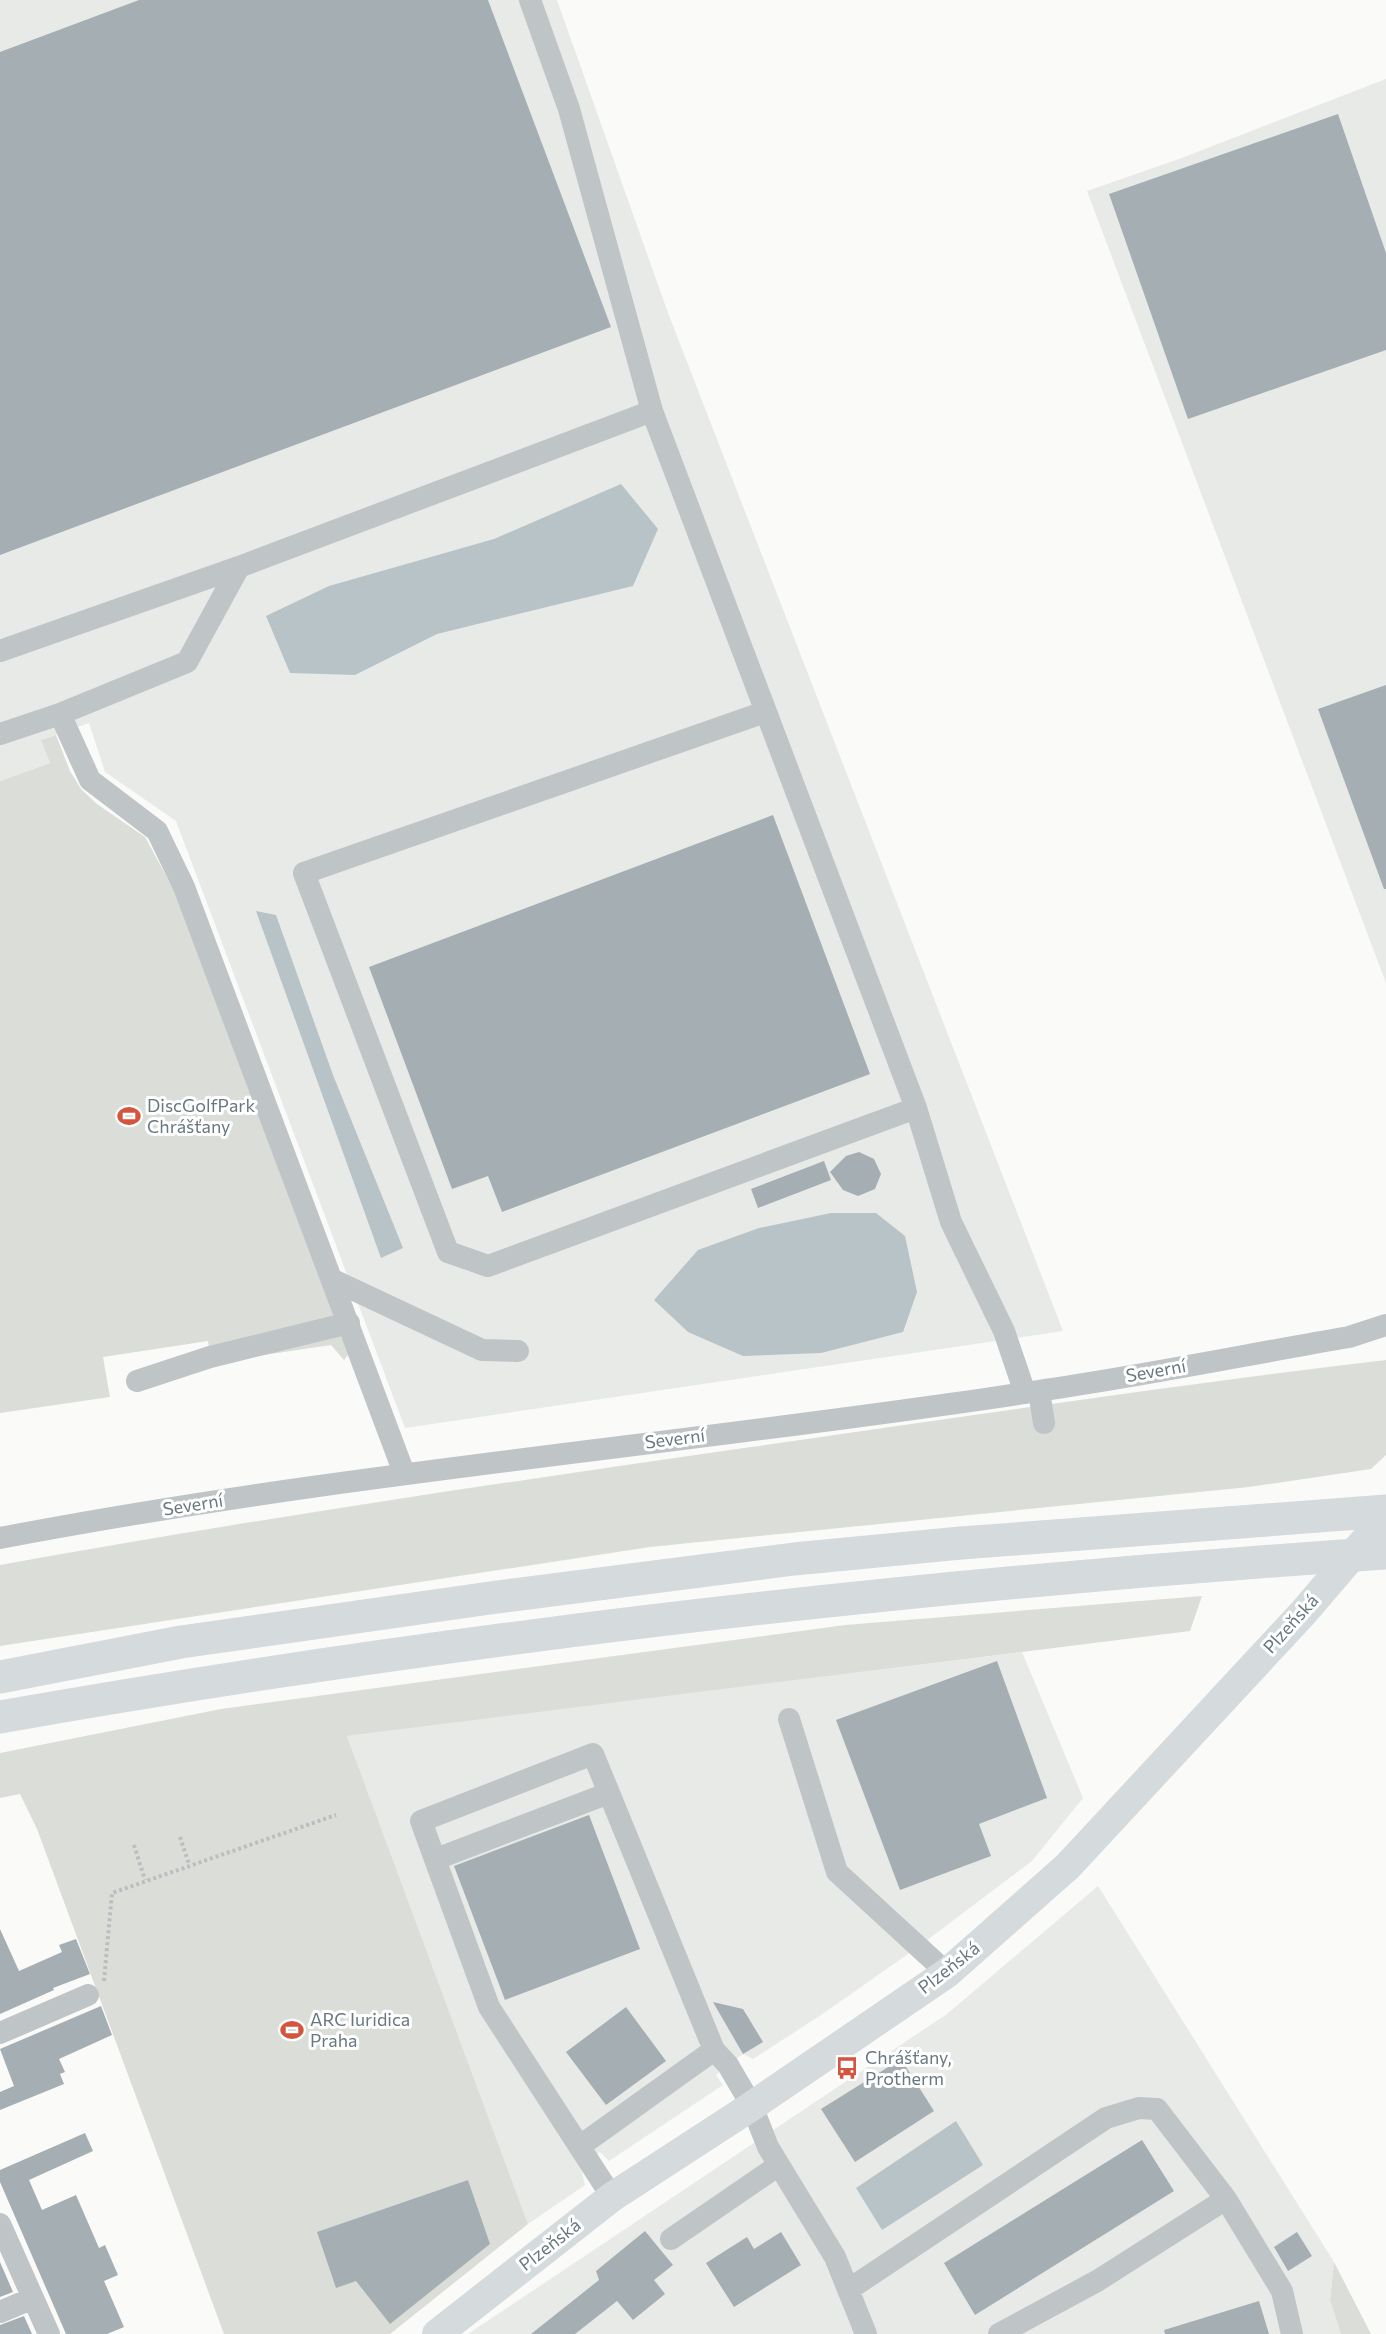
<svg xmlns="http://www.w3.org/2000/svg" width="1386" height="2334" font-family="Commissioner,sans-serif">
  <rect width="100%" height="100%" fill="#fafaf8"/>
  <path fill="#e8eae8" d="M0 0H557L668 313 1063 1331 405 1428 176 821 105 772 89 723 42 740 50 763 0 781Z
    M1386 79V983L1087 191 1179 159Z
    M1022 1652 1083 1798 1032 1861 918 1947 821 2015 753 2059 743 2054 716 2075 723 2085 609 2161 600 2152 580 2165 585 2185 528 2224 347 1736Z
    M1098 1886 1334 2262 1330 2300 1341 2334H468L947 2014Z"/>
  <path fill="#dbded8" d="M56 735 70 771 81 789 97 804 145 837 174 890 348 1355 344 1360 331 1345 211 1363 208 1341 103 1357 110 1397 0 1413V781L50 763 41 740Z
    M1386 1360V1455L1371 1469 1249 1487 650 1547 0 1646V1565C249 1520 500 1483 751 1447 963 1417 1174 1385 1386 1360Z
    M1202 1596 1190 1631 347 1736 528 2224 390 2334H224L37 1829 20 1794 0 1798V1753L221 1709 845 1625Z
    M1334 2262 1371 2334H1341L1330 2300Z"/>
  <path fill="#b7c3c6" d="M621 484 658 529 633 586 437 634 355 675 290 673 266 616 329 586 494 539Z
    M256 911 276 915 333 1075 403 1248 381 1258Z
    M831 1213H876L905 1236 917 1292 903 1332 821 1353 743 1356 688 1332 654 1300 698 1250 759 1228Z
    M956 2121 983 2165 882 2230 856 2188Z"/>
  <path fill="#a5aeb2" d="M139 0H488L611 327 0 555V52Z
    M1338 114 1386 253V350L1188 419 1109 194Z
    M1386 685V889H1384L1318 709Z
    M773 815 870 1074 502 1212 488 1176 452 1189 369 967Z
    M859 1152 874 1159 881 1174 875 1189 858 1196 843 1190 830 1172 846 1156Z
    M824 1161 831 1180 758 1208 751 1189Z
    M997 1661 1047 1798 979 1824 991 1856 900 1890 836 1720Z
    M589 1815 640 1949 505 2000 454 1866Z
    M0 1929 19 1971 62 1952 59 1945 76 1939 90 1974 53 1988 54 1990 0 2014Z
    M713 2002 743 2009 763 2042 743 2054Z
    M101 2006 112 2035 59 2059 65 2072 60 2074 64 2084 0 2110V2092L14 2086 0 2049Z
    M626 2007 666 2061 606 2105 566 2052Z
    M901 2059 934 2111 855 2162 821 2109Z
    M85 2133 93 2151 29 2180 42 2210 76 2195 99 2248 105 2245 118 2275 104 2281 124 2327 107 2334H66L0 2182V2170Z
    M1142 2140 1174 2191 975 2315 944 2263Z
    M468 2180 490 2244 390 2324 356 2281 336 2288 317 2232Z
    M645 2231 673 2265 654 2280 665 2294 633 2320 617 2301 575 2334H531L599 2280 596 2271Z
    M781 2232 801 2265 734 2307 706 2263 747 2237 754 2249Z
    M1297 2232 1312 2256 1288 2271 1274 2247Z
    M0 2262 13 2292 0 2297Z
    M1259 2301 1269 2334H1165L1164 2330Z
    M24 2316 32 2334H0V2325Z"/>
  <g fill="none" stroke-linecap="round" stroke-linejoin="round">
    <path stroke="#babec0" stroke-width="4" stroke-dasharray="3 3" stroke-linecap="butt" d="M180 1837 189 1864
      M134 1845 145 1880
      M104 1981 112 1893 336 1815"/>
    <path stroke="#bfc4c7" stroke-width="22" d="M530 0 569 109 652 411 916 1108 951 1222 1004 1331 1025 1393
      M0 651 239 567 652 411
      M765 712 304 873 448 1252 488 1266 916 1108
      M60 714 90 780 157 831 184 887 404 1473
      M0 734 60 714 187 662 239 567
      M333 1280 482 1350 518 1351
      M137 1381 210 1357 349 1323
      M1039 1391 1044 1423
      M0 1538C344 1472 692 1444 1038 1391 1142 1376 1245 1355 1349 1337L1386 1325
      M789 1719 837 1872 947 1973
      M609 1793 593 1754 421 1821 489 2007 612 2197
      M436 1859 609 1793 714 2050 728 2065 752 2106 768 2147 835 2257 866 2334
      M0 2033 88 1995
      M580 2146 714 2050
      M0 2224 49 2334
      M671 2239 779 2165
      M848 2290 1106 2118 1139 2108 1157 2109 1226 2199 1282 2291 1292 2334
      M0 2312 33 2298
      M999 2334 1097 2281 1226 2199"/>
    <path stroke="#d5dadc" stroke-width="30" d="M437 2334 612 2197 752 2106 947 1973 1068 1866 1303 1613 1386 1516"/>
    <path stroke="#d5dadc" stroke-width="33" d="M0 1677 181 1642 490 1598 794 1559 961 1543 1386 1511
      M0 1717C459 1636 921 1584 1386 1553"/>
  </g>
  <defs>
    <g id="stadium-bare" transform="scale(1.8)"><path d="M0-5a6.5 5 0 1 0 0 10a6.5 5 0 1 0 0-10ZM-3.5-1.8h7v3.6h-7Z" fill="#d5543d" stroke="#fff" stroke-width="2.5" paint-order="stroke"/></g>
    <g id="bus-bare" transform="scale(1.8)"><path d="M-5-6H5V4H4V6H2V4H-2V6H-4V4H-5ZM-3.5-4V0h7V-4ZM-3.5 1.2v1.5H-2V1.2ZM2 1.2v1.5H3.5V1.2Z" fill="#d5543d" stroke="#fff" stroke-width="2.5" paint-order="stroke"/></g>
  </defs>
  <g fill-rule="evenodd">
    <use href="#stadium-bare" x="129" y="1116"/>
    <use href="#stadium-bare" x="292" y="2030"/>
    <use href="#bus-bare" x="847" y="2068"/>
  </g>
  <g text-anchor="middle" stroke-width="6" stroke-linejoin="round" paint-order="stroke">
    <g font-size="18" fill="#677880" stroke="#fff" text-anchor="start">
      <text x="147" y="1112">DiscGolfPark<tspan x="147" dy="21">Chrášťany</tspan></text>
      <text x="310" y="2026">ARC Iuridica<tspan x="310" dy="21">Praha</tspan></text>
      <text x="865" y="2064">Chrášťany,<tspan x="865" dy="21">Protherm</tspan></text>
    </g>
    <g font-size="18" fill="#677880" stroke="#fff">
      <text transform="translate(1156 1371) rotate(-10)" y="6">Severní</text>
      <text transform="translate(675 1439) rotate(-7)" y="6">Severní</text>
      <text transform="translate(193 1505) rotate(-9)" y="6">Severní</text>
      <text transform="translate(1291 1624) rotate(-48)" y="6">Plzeňská</text>
      <text transform="translate(949 1968) rotate(-38)" y="6">Plzeňská</text>
      <text transform="translate(550 2245) rotate(-38)" y="6">Plzeňská</text>
    </g>
  </g>
</svg>
